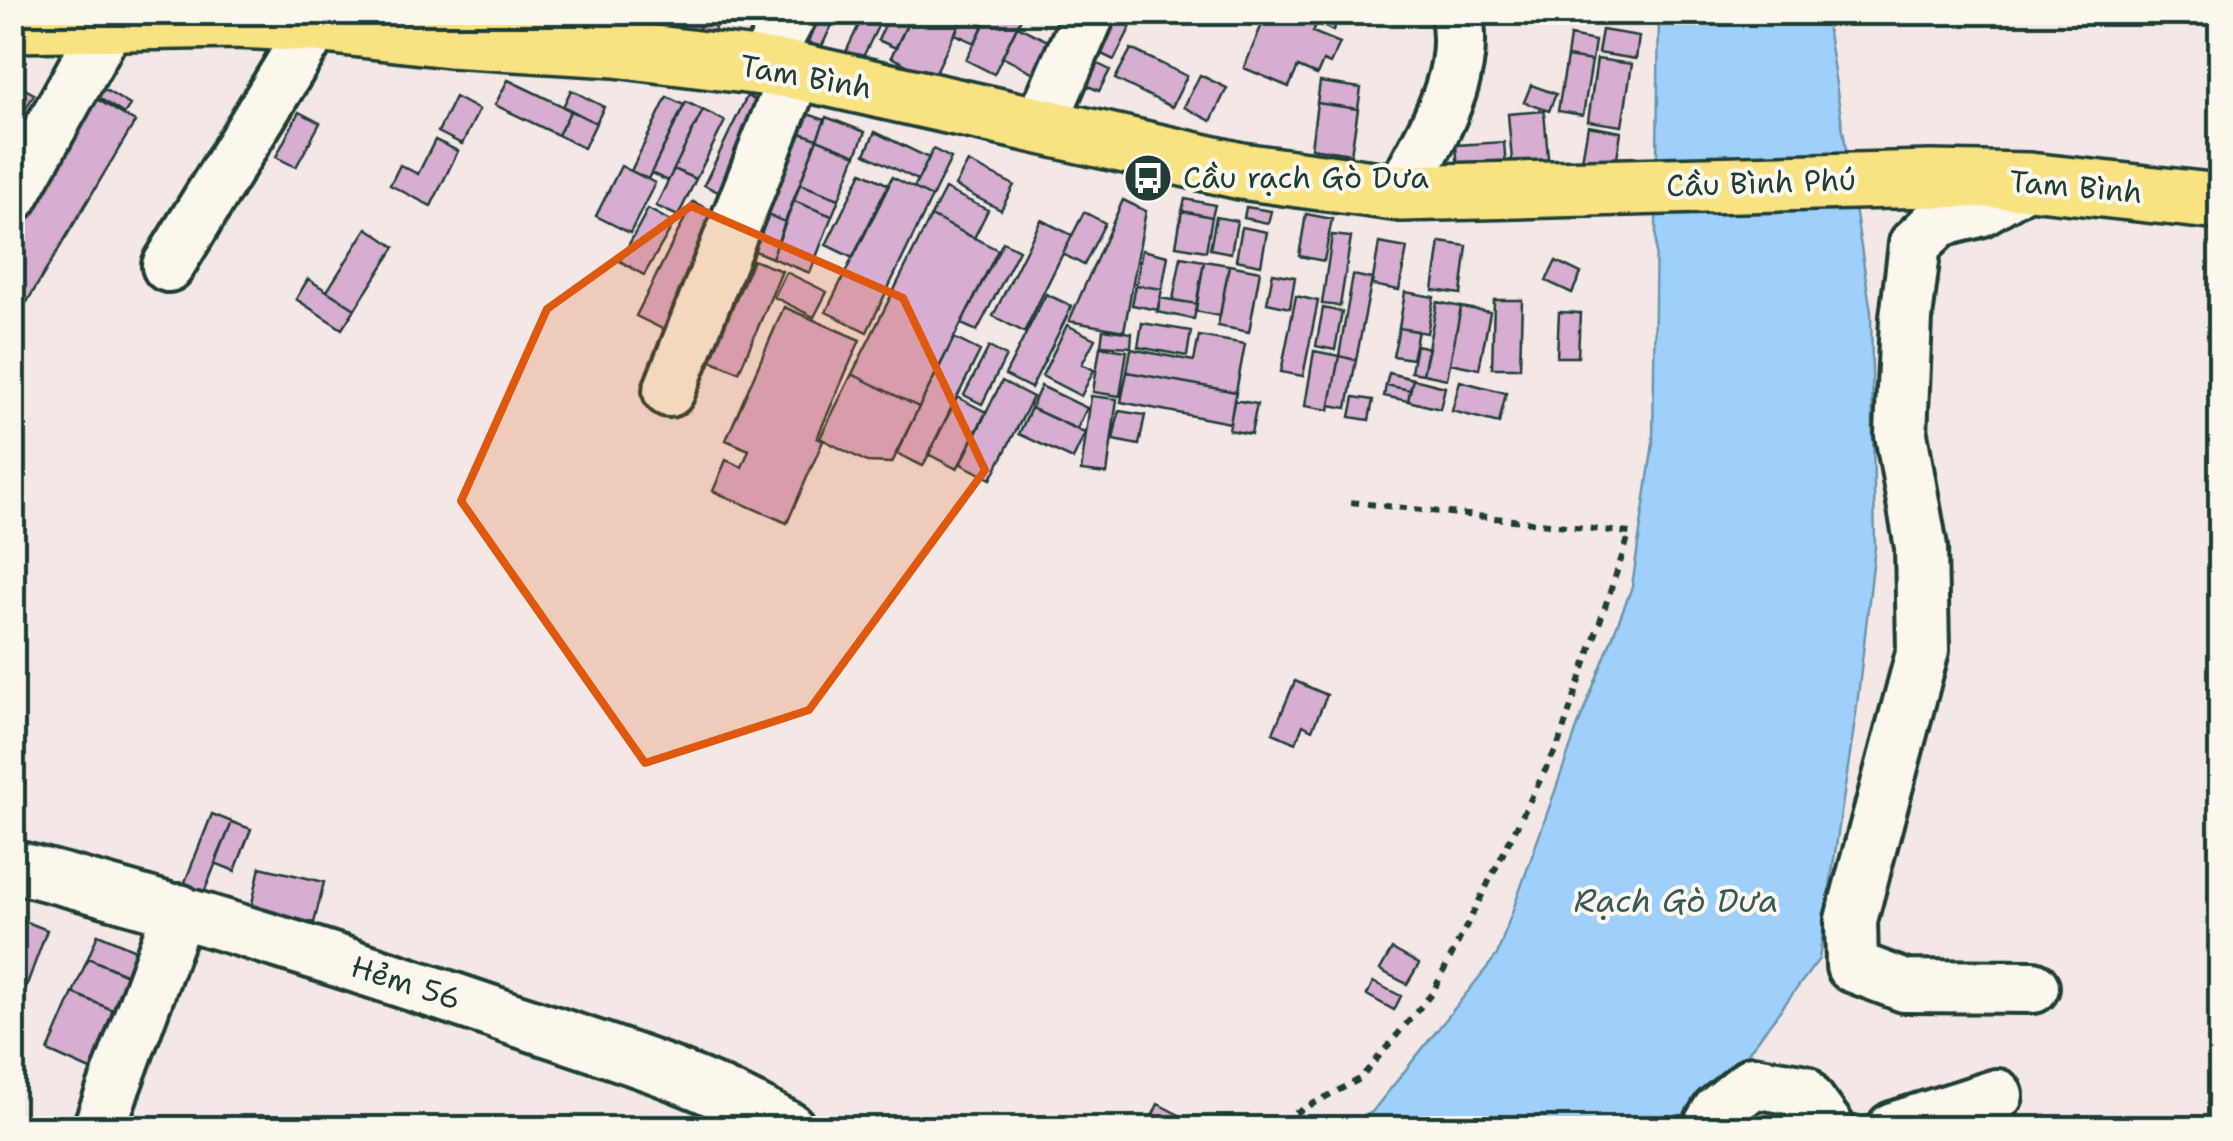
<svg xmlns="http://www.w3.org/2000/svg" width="2233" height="1141" font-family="'Shantell Sans',sans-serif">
  <rect width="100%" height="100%" fill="#f4e8e7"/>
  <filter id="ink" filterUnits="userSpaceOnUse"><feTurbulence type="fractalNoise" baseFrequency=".01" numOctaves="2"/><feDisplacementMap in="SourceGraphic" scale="20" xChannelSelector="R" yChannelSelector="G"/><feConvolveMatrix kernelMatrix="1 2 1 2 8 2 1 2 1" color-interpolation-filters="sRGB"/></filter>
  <g filter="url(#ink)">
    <path fill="#9ed0fb" stroke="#6b95ab" stroke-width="2.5" d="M1659 13H1825L1871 312 1875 547 1856 714 1819 959 1691 1128H1343L1372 1112 1497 955 1579 723 1632 587 1653 443Z"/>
    <path fill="#d7add2" stroke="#1f3d34" stroke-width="2.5" d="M597 12H635L626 30 595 16Z
      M670 12H705L696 36 666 25Z
      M705 12H721L710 41 696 36Z
      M803 12H838L821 48 793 34Z
      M865 12H885L860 63 844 56Z
      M891 12H913L896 48 878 40Z
      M913 12H965L933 78 891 57Z
      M965 12H990L975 43 955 34Z
      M990 12H1024L994 74 966 60Z
      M1107 12H1138L1114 60 1089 48Z
      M1267 12H1321L1313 32 1340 43 1330 64 1323 61 1317 75 1298 67 1289 87 1244 68Z
      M1324 12H1346L1343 18 1340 16 1333 31 1319 24Z
      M1017 26 1056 45 1040 76 1002 57Z
      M1602 30 1639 36 1636 59 1598 53Z
      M1570 36 1595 41 1592 61 1567 57Z
      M1131 49 1187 76 1172 107 1115 79Z
      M1567 57 1592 61 1583 115 1558 111Z
      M1086 58 1110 70 1099 91 1075 80Z
      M1597 59 1632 64 1622 126 1588 121Z
      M1200 75 1227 88 1211 121 1184 107Z
      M508 80 571 110 558 135 495 105Z
      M12 82 34 94 12 133Z
      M1320 82 1361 88 1358 109 1317 103Z
      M1531 85 1556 94 1549 111 1524 102Z
      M102 88 130 105 124 114 96 96Z
      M571 90 604 107 596 123 563 107Z
      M85 92 135 122 27 302 12 294V213Z
      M747 96 776 110 732 199 704 185Z
      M455 97 479 110 462 144 438 132Z
      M667 97 684 105 648 179 631 171Z
      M686 102 703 110 668 181 651 173Z
      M1317 103 1358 109 1351 154 1311 148Z
      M571 110 596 123 584 148 558 135Z
      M703 110 725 121 696 179 674 169Z
      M1544 111 1549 169 1513 172 1508 114Z
      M299 112 320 123 296 167 276 157Z
      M802 112 825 120 817 139 795 131Z
      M826 117 865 132 856 155 817 139Z
      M1588 126 1621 132 1615 171 1581 166Z
      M795 131 817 139 785 222 764 213Z
      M875 132 929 158 918 180 865 154Z
      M817 139 856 155 839 199 800 184Z
      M435 140 458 151 431 206 390 185 400 165 418 174Z
      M1504 142 1506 167 1458 170 1456 145Z
      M933 149 951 158 932 197 914 188Z
      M968 162 1014 185 1001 210 955 186Z
      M621 166 655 183 630 233 596 216Z
      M674 169 696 179 678 216 656 206Z
      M862 172 889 185 853 258 826 245Z
      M892 177 932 197 867 332 826 312Z
      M800 184 839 199 832 216 794 201Z
      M945 189 988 210 974 238 931 216Z
      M1185 199 1215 205 1212 217 1182 211Z
      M1123 200 1146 211 1124 331 1069 321Z
      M794 201 832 216 810 273 772 258Z
      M693 202 729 219 677 336 636 316Z
      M1246 207 1271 211 1268 223 1244 218Z
      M648 209 674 223 644 275 620 261Z
      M1182 211 1212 217 1206 251 1176 246Z
      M1084 212 1105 223 1084 265 1063 254Z
      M764 213 785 222 772 258 750 249Z
      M1306 214 1332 219 1324 261 1299 256Z
      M931 216 998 250 919 407 852 374Z
      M1216 217 1237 221 1231 253 1210 249Z
      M1041 220 1072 235 1024 332 993 316Z
      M1242 227 1267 232 1261 265 1236 260Z
      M367 228 395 247 355 309 327 291Z
      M1332 235 1351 237 1340 306 1322 304Z
      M1003 242 1019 250 977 331 961 324Z
      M1440 242 1467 246 1461 294 1433 290Z
      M1379 243 1407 248 1399 290 1372 285Z
      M1142 250 1168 256 1162 289 1136 285Z
      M1181 257 1204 261 1197 304 1173 300Z
      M753 260 782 271 739 372 710 360Z
      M1204 261 1229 265 1220 316 1195 311Z
      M1556 261 1581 273 1572 293 1546 281Z
      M1229 265 1260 271 1249 332 1218 326Z
      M786 272 827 292 814 317 774 297Z
      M1273 273 1295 277 1290 308 1267 303Z
      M1353 275 1372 279 1356 360 1339 356Z
      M308 279 355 309 342 329 296 299Z
      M1136 285 1162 289 1158 310 1132 305Z
      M1405 292 1434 297 1427 333 1399 328Z
      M1046 294 1072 306 1031 388 1005 375Z
      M1296 296 1318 301 1303 376 1281 372Z
      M1160 298 1197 304 1194 319 1157 312Z
      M1494 300H1522L1520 368H1492Z
      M1437 302 1461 307 1447 379 1423 374Z
      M784 307 860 340 817 438 823 441 787 523 713 491 726 460 742 467 749 450 726 440Z
      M1461 307 1490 312 1479 369 1450 363Z
      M1323 308 1342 312 1335 350 1316 346Z
      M1559 312 1580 313 1578 357H1557Z
      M1142 323 1191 331 1187 356 1138 347Z
      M1067 325 1095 339 1082 364 1094 370 1081 396 1042 376Z
      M1399 328 1418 331 1412 359 1393 356Z
      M1103 329 1132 333 1131 347 1101 345Z
      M1199 336 1245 344 1236 392 1127 372 1131 349 1194 361Z
      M954 338 980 351 923 466 896 453Z
      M1416 345 1429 348 1423 374 1411 372Z
      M989 347 1006 356 982 404 964 395Z
      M1100 347 1127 351 1120 396 1093 392Z
      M1314 351 1339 356 1329 410 1305 406Z
      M1339 356 1356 360 1347 408 1330 405Z
      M1127 372 1236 392 1230 423 1121 402Z
      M1389 373 1413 379 1410 390 1386 385Z
      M852 374 919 407 892 463 867 462 820 438Z
      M1413 379 1445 387 1440 409 1408 401Z
      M1002 381 1033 397 991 479 961 464Z
      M1460 381 1506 393 1499 423 1452 411Z
      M1386 385 1410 390 1408 401 1384 396Z
      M1041 386 1087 408 1077 429 1031 408Z
      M1091 396 1117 399 1107 474 1081 471Z
      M957 397 986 412 957 469 928 454Z
      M1354 397 1373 400 1369 420 1350 417Z
      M1234 400 1257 404 1251 434 1229 430Z
      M1031 408 1085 433 1073 459 1019 434Z
      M1119 411 1145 415 1139 445 1113 440Z
      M1295 681 1327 695 1312 730 1303 725 1296 743 1273 733Z
      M212 814 232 822 203 895 183 887Z
      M232 822 251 829 235 871 215 863Z
      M260 867 324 882 314 923 251 908Z
      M12 916 47 930 22 998 12 995Z
      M98 934 140 952 129 976 88 958Z
      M1392 949 1419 964 1407 984 1380 970Z
      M88 958 137 979 122 1014 73 993Z
      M1373 982 1401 996 1394 1010 1367 995Z
      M73 993 122 1014 97 1073 48 1051Z
      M1158 1104 1187 1119 1183 1128H1161L1149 1123Z"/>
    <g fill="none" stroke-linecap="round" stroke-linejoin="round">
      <g stroke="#1f3d34" stroke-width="58">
        <path id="minor" d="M763 67 792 12
          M1040 126 1090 12
          M2029 181 1979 211 1939 221 1915 244 1906 318 1901 434 1921 547 1923 650 1851 920 1852 966 1905 986 2033 987
          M1401 193C1429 137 1471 78 1456 12
          M12 197 109 23
          M168 266 316 24
          M669 391 796 71
          M12 866C180 909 344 961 507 1017 602 1049 702 1078 789 1128
          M99 1128 179 910
          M1708 1128 1718 1111 1753 1082 1801 1090 1829 1128
          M1893 1128 1997 1095"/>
      </g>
      <g stroke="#1f3d34" stroke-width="62">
        <path id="major" d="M12 24 237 20 316 24 449 39 615 49 796 71 1241 171 1401 193 1931 179 2029 181 2220 202"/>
      </g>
      <path stroke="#1f3d34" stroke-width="6" stroke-dasharray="8 8" stroke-linecap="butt" d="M1267 1128 1360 1079 1433 992 1558 745 1630 533 1350 502"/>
      <use href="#minor" stroke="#fbf7ec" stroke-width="50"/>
      <use href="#major" stroke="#f8e281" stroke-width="55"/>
    </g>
  </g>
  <path fill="#de580e" fill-opacity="0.2" stroke="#de580e" stroke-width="8" stroke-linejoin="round" d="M691 206 903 298 985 470 809 710 645 763 461 501 547 309Z"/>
  <defs>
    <g id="bus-disc" transform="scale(2.5)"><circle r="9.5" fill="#1f3d34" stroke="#fbf7ec"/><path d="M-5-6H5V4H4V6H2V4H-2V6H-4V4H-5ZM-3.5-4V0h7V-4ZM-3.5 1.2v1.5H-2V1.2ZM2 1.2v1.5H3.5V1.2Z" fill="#fff"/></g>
  </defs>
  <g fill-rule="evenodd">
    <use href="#bus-disc" x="1148" y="178"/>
  </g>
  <g text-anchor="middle" stroke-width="8" stroke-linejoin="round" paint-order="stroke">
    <g font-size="30" fill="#1f3d34" stroke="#fbf7ec">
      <text transform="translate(806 77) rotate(10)" y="10">Tam Bình</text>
      <text transform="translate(1761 183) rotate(-2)" y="10">Cầu Bình Phú</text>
      <text transform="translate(2076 187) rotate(5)" y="10">Tam Bình</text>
      <text transform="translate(406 983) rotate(18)" y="10">Hẻm 56</text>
    </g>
    <g font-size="30" fill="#1f3d34" stroke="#fbf7ec" text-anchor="start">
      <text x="1183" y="188">Cầu rạch Gò Dưa</text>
    </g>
    <g font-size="32" font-style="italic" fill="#385a5c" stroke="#fbf7ec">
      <text x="1676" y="912">Rạch Gò Dưa</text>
    </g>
  </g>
  <rect width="2233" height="1141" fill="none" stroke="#fbf7ec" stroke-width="50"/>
  <rect x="25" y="25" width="2183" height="1091" fill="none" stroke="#1f3d34" stroke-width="4" filter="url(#ink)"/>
</svg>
